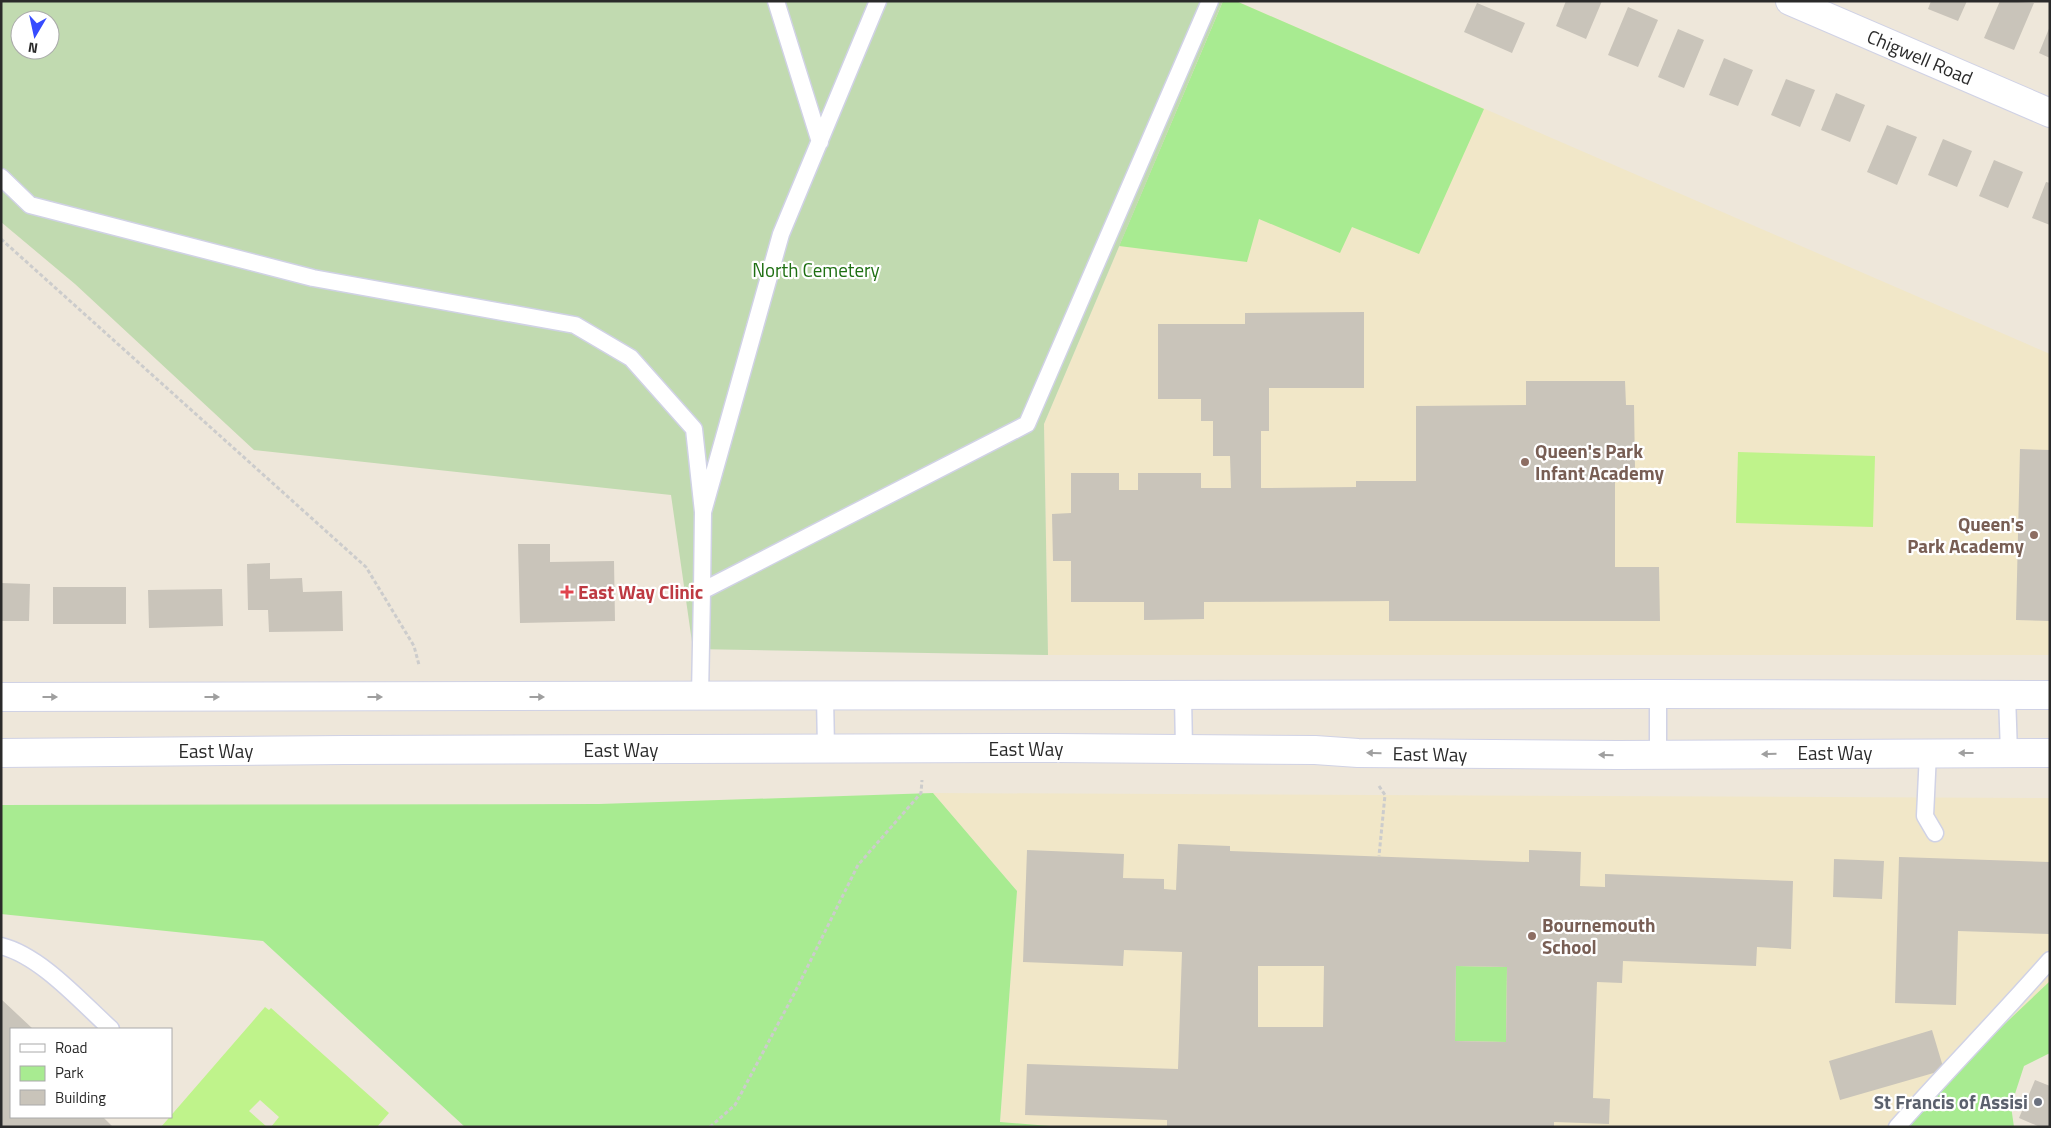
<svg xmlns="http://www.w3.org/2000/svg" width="2051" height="1128" font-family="'Titillium Web',sans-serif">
  <rect width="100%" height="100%" fill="#eee7da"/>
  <path fill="#f1e7c8" d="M1223 1H1236L2050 354V655H1048L1044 424Z
    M933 793 2050 798V981L1951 1075 1909 1127H1062L1000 1123 1017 891Z"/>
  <path fill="#a8eb91" d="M1223 1H1236L1484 109 1419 254 1352 227 1340 253 1259 219 1247 262 1119 246Z
    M933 793 1017 891 1000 1122 1062 1127H465L263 941 1 914V805L599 804Z
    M1456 966 1507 967 1506 1042 1455 1041Z
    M2050 981V1053L2024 1066 2011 1106 2014 1127H1909L1951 1075Z"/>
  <path fill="#c1dab0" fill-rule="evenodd" d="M1 1H1223L1044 424 1048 655 693 649 671 495 254 450 75 284 1 222ZM20 20H50V50H20Z"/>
  <path fill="#bff38b" d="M1738 452 1875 456 1873 527 1736 523Z
    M265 1007 269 1010 271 1008 389 1113 377 1127H271L279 1117 260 1100 249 1111 267 1127H161Z"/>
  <path fill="#c9c4ba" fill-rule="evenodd" d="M1566 1H1602L1586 39 1556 26Z
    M1931 1H1967L1958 21 1928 9Z
    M2000 1 2034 3 2014 50 1984 38Z
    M1477 3 1525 23 1512 53 1464 32Z
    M1628 7 1658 20 1638 67 1608 55Z
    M2050 26V58L2039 53Z
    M1678 29 1704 40 1684 88 1658 77Z
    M1724 58 1753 70 1738 106 1709 95Z
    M1786 79 1815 90 1800 127 1771 115Z
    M1836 93 1865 105 1850 142 1821 130Z
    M1887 125 1917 137 1897 185 1867 172Z
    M1943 139 1972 151 1957 187 1928 175Z
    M1994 160 2023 172 2008 208 1979 196Z
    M2046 182 2050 183V225L2032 218Z
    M1364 312V388H1269V431H1261V488L1356 487V481H1416V406L1526 405V381H1625L1626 405H1634L1635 468 1615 469V567H1659L1660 621H1389V601L1204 602V619L1144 620V602H1071V561H1053L1052 514 1071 513V473H1119V490H1138V473H1201V488H1231L1230 456H1213V421H1201V399H1158V324H1245V313Z
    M2020 449 2050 450V621L2016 620Z
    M518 544H550V562L614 561 615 621 520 623Z
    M270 563V579L302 578 303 592 342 591 343 631 269 632 268 610H248L247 564Z
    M1 583 30 584 29 621H1Z
    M53 587H126V624H53Z
    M222 589 223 626 149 628 148 590Z
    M1178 844 1230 846V851L1529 862V850L1581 852 1580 886 1605 887V874L1793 881 1791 949 1757 947 1756 966 1623 961 1622 983 1597 982 1593 1098 1610 1099 1609 1124 1554 1122V1127H1167V1120L1025 1115 1027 1064 1178 1069 1182 952 1124 950 1123 966 1023 962 1027 850 1124 854 1123 878 1164 879V889L1176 890ZM1258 966H1324L1323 1027H1258ZM1456 966 1507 967 1506 1042 1455 1041Z
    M1899 857 2050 862V934L1958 931 1956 1005 1895 1003Z
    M1834 859 1884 861 1882 899 1833 897Z
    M1 999 33 1029H11V1117H103L113 1127H1Z
    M1932 1030 1944 1070 1840 1100 1829 1061Z
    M2035 1080 2050 1086V1127H2040L2019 1118Z"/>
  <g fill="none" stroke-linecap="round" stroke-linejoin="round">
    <g stroke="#d0d2e5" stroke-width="19">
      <path id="service" d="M776 1 820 142
        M1 177 30 205 313 278 575 325 631 358 694 429 703 512
        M702 591 703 512 781 234 878 1
        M2007 695 2009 753
        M700 696 702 591 1027 424 1210 1
        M825 696 826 749
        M1183 696 1184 749
        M1928 753 1925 816 1935 833
        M1658 755V694
        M1 946C41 956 81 1002 111 1029
        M1897 1127C1947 1071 2000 1017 2050 960"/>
    </g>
    <g stroke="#d0d2e5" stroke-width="30">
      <path id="minor" d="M1790 1 2050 113"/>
    </g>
    <g stroke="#d0d2e5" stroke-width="30">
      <path id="tertiary" d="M1 697 1658 694 2050 695
        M1 753 345 750 1056 748 1315 750 1358 753 1617 755 2050 753"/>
    </g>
    <path stroke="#ccc" stroke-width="3" stroke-dasharray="4 2.5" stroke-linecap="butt" d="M1 239 366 567 414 646 419 665
      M1379 786 1385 795 1379 856
      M710 1127 735 1105 794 994 858 865 921 793 922 780"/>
    <use href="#service" stroke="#fff" stroke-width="16"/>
    <use href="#minor" stroke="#fff" stroke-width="28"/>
    <use href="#tertiary" stroke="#fff" stroke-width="28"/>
  </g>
  <defs><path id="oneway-solid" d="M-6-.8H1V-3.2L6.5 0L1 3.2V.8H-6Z" transform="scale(1.25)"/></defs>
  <g fill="#9f9f9f">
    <use href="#oneway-solid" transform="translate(50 697)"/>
    <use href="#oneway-solid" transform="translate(212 697)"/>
    <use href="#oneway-solid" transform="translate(375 697)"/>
    <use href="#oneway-solid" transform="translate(537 697)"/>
    <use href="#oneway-solid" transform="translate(1374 753) rotate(-179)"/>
    <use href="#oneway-solid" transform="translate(1966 753) rotate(180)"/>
    <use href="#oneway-solid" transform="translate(1769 754) rotate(179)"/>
    <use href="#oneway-solid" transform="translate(1606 755) rotate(-179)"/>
  </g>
  <g fill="#8d6e63" stroke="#fff" stroke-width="2">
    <circle cx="1525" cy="462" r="5"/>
    <circle cx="2034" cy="535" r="5"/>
    <circle cx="1532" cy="936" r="5"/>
  </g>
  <path fill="#e0444e" stroke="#fff" stroke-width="2" d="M564.5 584.5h5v5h5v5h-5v5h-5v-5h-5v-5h5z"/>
  <circle fill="#6b7280" stroke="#fff" stroke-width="2" cx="2038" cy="1102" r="5"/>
  <g text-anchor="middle" stroke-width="4.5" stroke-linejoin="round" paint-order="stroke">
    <g font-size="19" fill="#2a2a2a" stroke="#fff">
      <text transform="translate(1920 57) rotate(23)" y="7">Chigwell Road</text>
      <text x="1026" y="756">East Way</text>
      <text x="621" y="757">East Way</text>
      <text x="216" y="758">East Way</text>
      <text x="1835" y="760">East Way</text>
      <text transform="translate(1430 754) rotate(1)" y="7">East Way</text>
    </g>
    <g font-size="19" fill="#1e6f12" stroke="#fff">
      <text x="816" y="277">North Cemetery</text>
    </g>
    <g font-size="19" font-weight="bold" fill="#785e54" stroke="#fff" text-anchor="start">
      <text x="1535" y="458">Queen's Park<tspan x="1535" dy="22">Infant Academy</tspan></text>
      <text x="2024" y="531" text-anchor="end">Queen's<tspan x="2024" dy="22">Park Academy</tspan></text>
      <text x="1542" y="932">Bournemouth<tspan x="1542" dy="22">School</tspan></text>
    </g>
    <g font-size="19" font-weight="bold" fill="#be3a42" stroke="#fff" text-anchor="start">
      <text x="578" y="599">East Way Clinic</text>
    </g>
    <g font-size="19" font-weight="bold" fill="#5b616d" stroke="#fff" text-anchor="end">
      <text x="2028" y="1109">St Francis of Assisi</text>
    </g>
  </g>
  <rect width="2051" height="1128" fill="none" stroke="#2a2a2a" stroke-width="5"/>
  <rect x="10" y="1028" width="162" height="90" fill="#ffffff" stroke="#aaaaaa"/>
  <rect x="20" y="1044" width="25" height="8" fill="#ffffff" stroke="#aaaaaa"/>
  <text x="55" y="1053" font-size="15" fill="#2a2a2a">Road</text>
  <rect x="20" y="1066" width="25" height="15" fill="#a8eb91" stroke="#aaaaaa"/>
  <text x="55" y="1078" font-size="15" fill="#2a2a2a">Park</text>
  <rect x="20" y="1090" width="25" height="15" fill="#c9c4ba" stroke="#aaaaaa"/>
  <text x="55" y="1103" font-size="15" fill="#2a2a2a">Building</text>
  <g transform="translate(35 35) rotate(189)"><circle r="24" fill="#ffffff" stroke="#aaaaaa"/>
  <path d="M0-4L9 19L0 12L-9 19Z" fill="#364bff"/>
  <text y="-8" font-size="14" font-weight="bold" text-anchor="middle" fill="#2a2a2a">N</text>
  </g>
</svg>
